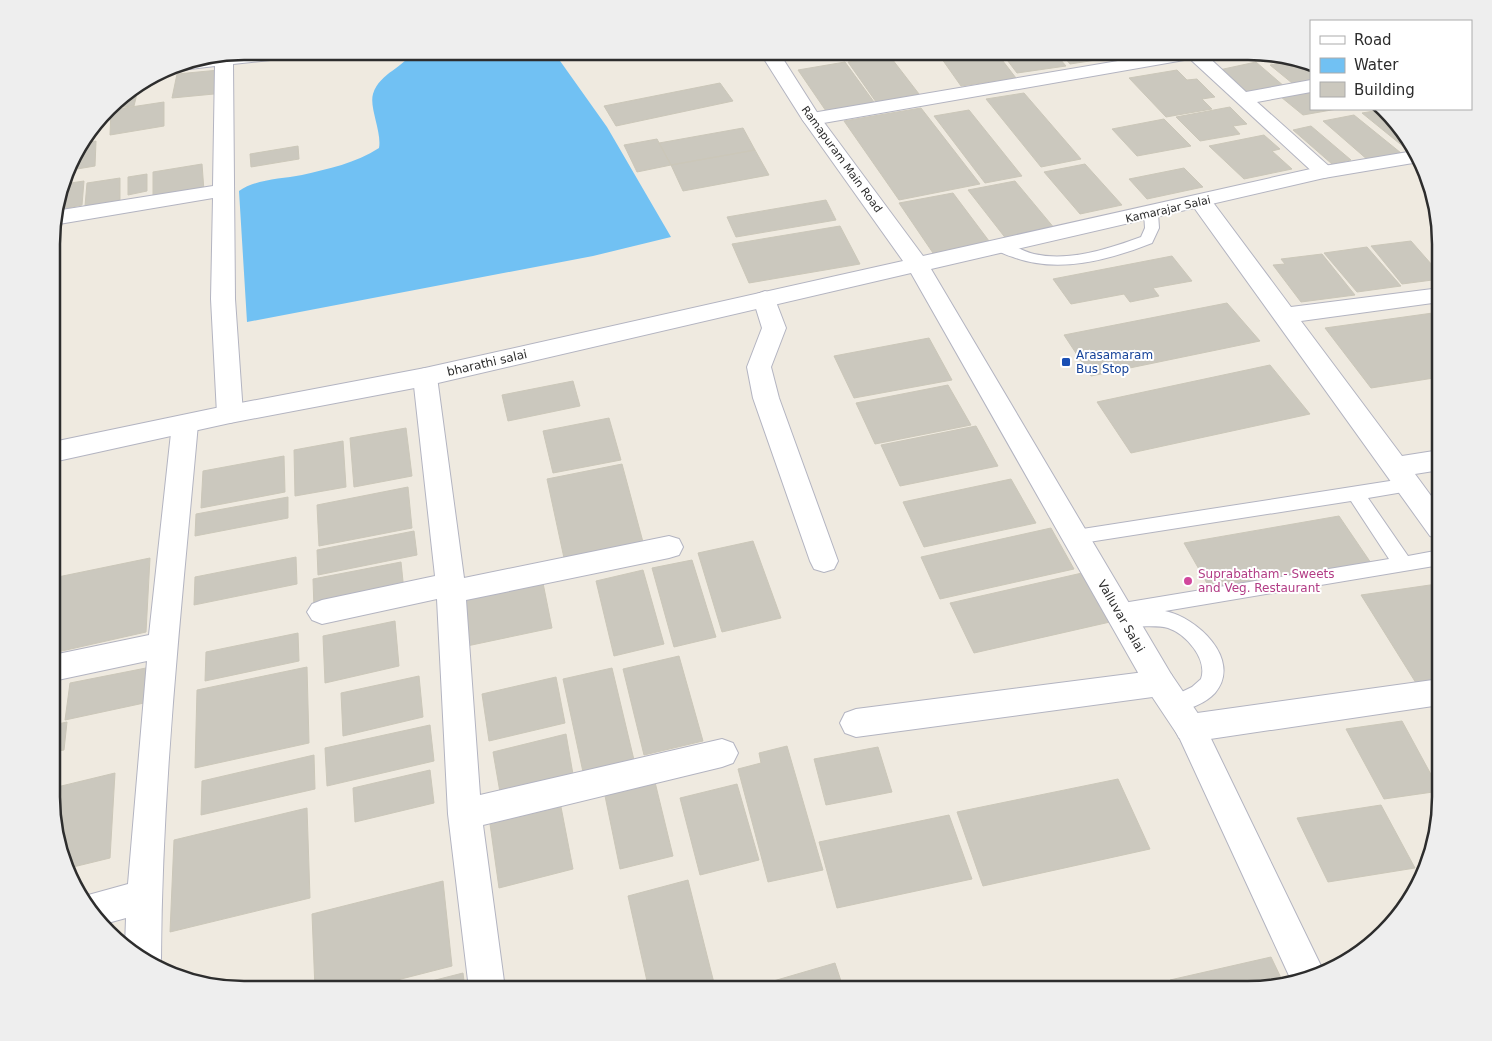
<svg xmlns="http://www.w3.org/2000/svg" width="1492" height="1041" font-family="'DejaVu Sans',sans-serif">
  <rect width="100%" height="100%" fill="#efeae0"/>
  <path fill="#71c1f3" d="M412 51H553L607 127 671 237 593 256 247 322 239 191C256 179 281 179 302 175 328 169 356 163 379 148 382 132 369 107 373 94 380 72 405 68 412 51Z"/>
  <path fill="#cbc8be" stroke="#cbc7b9" d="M937 52H996L1016 78 961 86Z
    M1001 52H1054L1066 66 1017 73Z
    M1060 52H1104L1109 58 1070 64Z
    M1125 52H1170L1130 57Z
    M1257 52H1260L1294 58 1271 63Z
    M889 55 919 94 876 102 848 62Z
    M1299 60 1311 69V80L1292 83 1270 65Z
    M845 62 874 102 826 111 798 70Z
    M1256 62 1285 87 1247 94 1219 70Z
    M219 70 214 94 172 98 177 74Z
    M1177 70 1187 80 1197 79 1215 97 1202 99 1212 109 1166 117 1129 78Z
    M720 83 733 101 616 126 604 106Z
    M139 85 134 106 110 108 117 99Z
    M1311 91V109H1337L1303 115 1281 97Z
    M1024 93 1081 159 1041 167 986 99Z
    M164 102V126L110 135 111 110Z
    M1230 107 1247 124 1233 126 1240 134 1200 141 1176 117Z
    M921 108 980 184 899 200 844 121Z
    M969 110 1022 176 985 183 934 116Z
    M1380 110 1414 151 1410 152 1362 113Z
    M1354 115 1401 153 1369 161 1323 121Z
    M1164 119 1191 146 1137 156 1112 129Z
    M1311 126 1351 160 1332 164 1293 130Z
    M743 128 755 150 671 165 659 143Z
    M1264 135 1280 149 1272 151 1292 169 1244 179 1209 146Z
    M657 139 671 165 637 172 624 145Z
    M96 141 95 166 71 170V159L83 144Z
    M298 146 299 159 251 167 250 154Z
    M755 150 769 175 683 191 671 165Z
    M202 164 204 191 153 200V172Z
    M1085 164 1122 205 1080 214 1044 172Z
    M1184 168 1203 187 1147 199 1129 179Z
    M147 174V191L128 195V177Z
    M120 178V200L85 206 87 183Z
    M84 181 82 205 62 209 64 184Z
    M1015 181 1055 229 1007 240 968 190Z
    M953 193 989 241 933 253 899 203Z
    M826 200 836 220 736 237 727 217Z
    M840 226 860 264 749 283 732 244Z
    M1411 241 1440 274V279L1402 284 1371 246Z
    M1367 247 1401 286 1357 292 1324 253Z
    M1322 254 1355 295 1301 302 1273 265 1285 264 1281 259Z
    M1172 256 1192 281 1153 288 1159 296 1130 302 1124 294 1071 304 1053 279Z
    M1227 303 1260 341 1091 376 1064 335Z
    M1440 312V377L1371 388 1325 328Z
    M929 338 952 380 854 398 834 356Z
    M1270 365 1310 414 1131 453 1097 402Z
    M573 381 580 406 508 421 502 395Z
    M948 385 971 425 875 444 856 403Z
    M609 418 621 460 553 473 543 431Z
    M976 426 998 466 900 486 881 445Z
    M406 428 412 476 354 487 350 438Z
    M343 441 346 487 295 496 294 450Z
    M284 456 285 492 201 508 203 471Z
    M622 464 643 542 564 558 547 479Z
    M1011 479 1036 523 924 547 903 502Z
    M408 487 412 528 319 546 317 505Z
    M288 497V518L195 536 196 514Z
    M1339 516 1371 563 1212 592 1184 543Z
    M1051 528 1074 569 940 599 921 557Z
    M414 531 417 555 318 575 317 550Z
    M753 541 781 618 722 632 698 553Z
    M296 557 297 584 194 605 195 577Z
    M150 558 146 632 53 653V578Z
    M692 560 716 637 674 647 652 568Z
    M401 562 404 591 314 609 313 579Z
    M643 570 664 644 614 656 596 581Z
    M1082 573 1110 622 974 653 950 603Z
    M543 583 552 628 467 646 461 601Z
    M1437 584 1440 589V679L1416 683 1361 595Z
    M395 621 399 666 325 683 323 636Z
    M298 633 299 661 205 681 206 652Z
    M679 656 703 741 644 755 623 669Z
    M307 667 309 743 195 768 197 690Z
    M146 668 144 703 65 720 70 683Z
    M612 668 634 760 583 772 563 679Z
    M419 676 423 717 343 736 341 693Z
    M556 677 565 723 489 741 482 694Z
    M58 685 54 719H53V686Z
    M1402 721 1440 791 1384 799 1346 729Z
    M67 722 64 750 53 752V725Z
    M430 725 434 761 327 786 325 748Z
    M566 734 574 780 501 798 493 752Z
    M787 746 823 870 768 882 738 769 761 763 759 753Z
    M878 747 892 792 826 805 814 759Z
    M314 755 315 789 201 815 202 781Z
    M430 770 434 803 355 822 353 788Z
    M115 773 110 858 69 868 53 822V788Z
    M654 778 673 856 620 869 604 791Z
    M1118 779 1150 849 983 886 957 812Z
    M737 784 759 860 700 875 680 798Z
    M1381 805 1415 868 1328 882 1297 818Z
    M561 807 573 869 499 888 490 824Z
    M307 808 310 898 170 932 174 840Z
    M949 815 972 879 837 908 819 842Z
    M688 880 715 987 707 990H649L628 896Z
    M443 881 452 966 362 989H315L312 914Z
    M1271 957 1283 982 1248 990H1174L1170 980Z
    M835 963 844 990H772L770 982Z
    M463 973 465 989H400Z"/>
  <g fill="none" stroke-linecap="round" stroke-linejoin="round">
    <g stroke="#b3b4c1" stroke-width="2">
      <path id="lane" d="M1151 209 1158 213 1159 228 1152 243C1109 260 1058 274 1013 257 1006 255 998 252 993 246L1001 241C1012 244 1022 251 1034 254 1069 262 1108 249 1141 237L1145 228 1144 213Z
        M1409 478 1415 480 1418 485 1415 490 1368 498 1408 556 1440 550V565L1165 611C1196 617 1243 659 1215 693 1205 704 1188 709 1174 714L1167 711 1163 705 1167 699 1192 687 1201 679C1208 659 1186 634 1168 628 1153 624 1137 629 1122 624L1119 619 1111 617 1108 611 1111 605 1389 559 1351 501 1076 544 1069 542 1067 537 1069 532 1076 530Z"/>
    </g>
    <g stroke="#b3b4c1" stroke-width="2">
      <path id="street" d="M308 51 306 55 299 57 233 64 235 299 243 414 239 420 230 423 221 420 217 414 211 299 213 198 53 225 55 211 213 186 215 66 173 71 166 69 241 52Z
        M1171 52H1203L1246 92 1311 80V92L1257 102 1331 168 1334 172 1331 176 1324 178 1317 176 1190 59 812 125 805 123 802 119 805 115 812 113Z
        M1201 196 1209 197 1291 307 1440 288V302L1301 321 1402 456 1440 450V470L1415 474 1440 508V539L1430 536 1190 202 1193 197Z
        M765 291 773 294 786 328 771 367 779 398 838 561 834 569 824 572 814 569 810 561 753 398 747 367 762 328 753 299 757 294Z
        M425 368 434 371 437 377 464 578 669 536 679 539 683 547 679 555 669 558 466 600 480 795 722 739 733 743 738 753 733 763 722 767 483 825 505 989H469L448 814 437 599 322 624 312 620 307 612 312 604 322 600 435 576 413 377 416 371Z
        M185 415 194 418 198 424C182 602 162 781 161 959L158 967 125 948 126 918 104 924 81 897 128 884 147 661 53 681V655L149 635 172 424 176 418Z
        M1160 670 1171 674 1175 683 1171 692 1160 696 856 737 845 733 840 723 845 713 856 709Z
        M1440 679V705L1190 742 1179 738 1174 728 1179 718 1190 714Z"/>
    </g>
    <g stroke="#b3b4c1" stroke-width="2">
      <path id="secondary" d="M759 51H778L820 117 923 256 1324 166 1414 151 1421 162H1419L1324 178 931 269 1171 674 1201 718 1324 972 1291 980 1179 737 1149 692 911 273 425 386 230 423 53 462V442L230 405 425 368 903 261 802 119Z"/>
    </g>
    <use href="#lane" fill="#fff" fill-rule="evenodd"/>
    <use href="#street" fill="#fff" fill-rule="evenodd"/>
    <use href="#secondary" fill="#fff" fill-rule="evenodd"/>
  </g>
  <rect fill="#1a4fb4" stroke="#fff" stroke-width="2" x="1061" y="357" width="10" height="10" rx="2.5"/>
  <circle fill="#d1479c" stroke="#fff" stroke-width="2" cx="1188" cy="581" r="5"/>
  <g text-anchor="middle" stroke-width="4" stroke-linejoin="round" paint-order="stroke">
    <g font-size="11" fill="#2d2d2d" stroke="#fff">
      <text transform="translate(842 159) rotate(54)" y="4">Ramapuram Main Road</text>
      <text transform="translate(1168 209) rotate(-13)" y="4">Kamarajar Salai</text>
    </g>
    <g font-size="12" fill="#164399" stroke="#fff" text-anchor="start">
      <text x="1076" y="359">Arasamaram<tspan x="1076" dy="14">Bus Stop</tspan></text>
    </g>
    <g font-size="12" fill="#2d2d2d" stroke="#fff">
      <text transform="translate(487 363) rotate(-13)" y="4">bharathi salai</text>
      <text transform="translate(1121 616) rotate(60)" y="4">Valluvar Salai</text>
    </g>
    <g font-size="12" fill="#b23c85" stroke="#fff" text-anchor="start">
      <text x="1198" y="578">Suprabatham - Sweets<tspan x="1198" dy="14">and Veg. Restaurant</tspan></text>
    </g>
  </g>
  <path d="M0 0H1492V1041H0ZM244 60H1248A184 184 0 0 1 1432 244V797A184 184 0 0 1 1248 981H244A184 184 0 0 1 60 797V244A184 184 0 0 1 244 60Z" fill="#eee" fill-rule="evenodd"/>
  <path fill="none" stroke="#2d2d2d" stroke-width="2.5" d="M244 60H1248A184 184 0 0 1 1432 244V797A184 184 0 0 1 1248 981H244A184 184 0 0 1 60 797V244A184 184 0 0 1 244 60Z"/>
  <rect x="1310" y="20" width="162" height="90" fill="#ffffff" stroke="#ababab"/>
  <rect x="1320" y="36" width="25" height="8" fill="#ffffff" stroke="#ababab"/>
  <text x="1354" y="45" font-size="15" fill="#2d2d2d">Road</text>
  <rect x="1320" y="58" width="25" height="15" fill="#71c1f3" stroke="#ababab"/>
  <text x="1354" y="70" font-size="15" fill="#2d2d2d">Water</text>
  <rect x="1320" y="82" width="25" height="15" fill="#cbc8be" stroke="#ababab"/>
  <text x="1354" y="95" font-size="15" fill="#2d2d2d">Building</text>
</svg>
